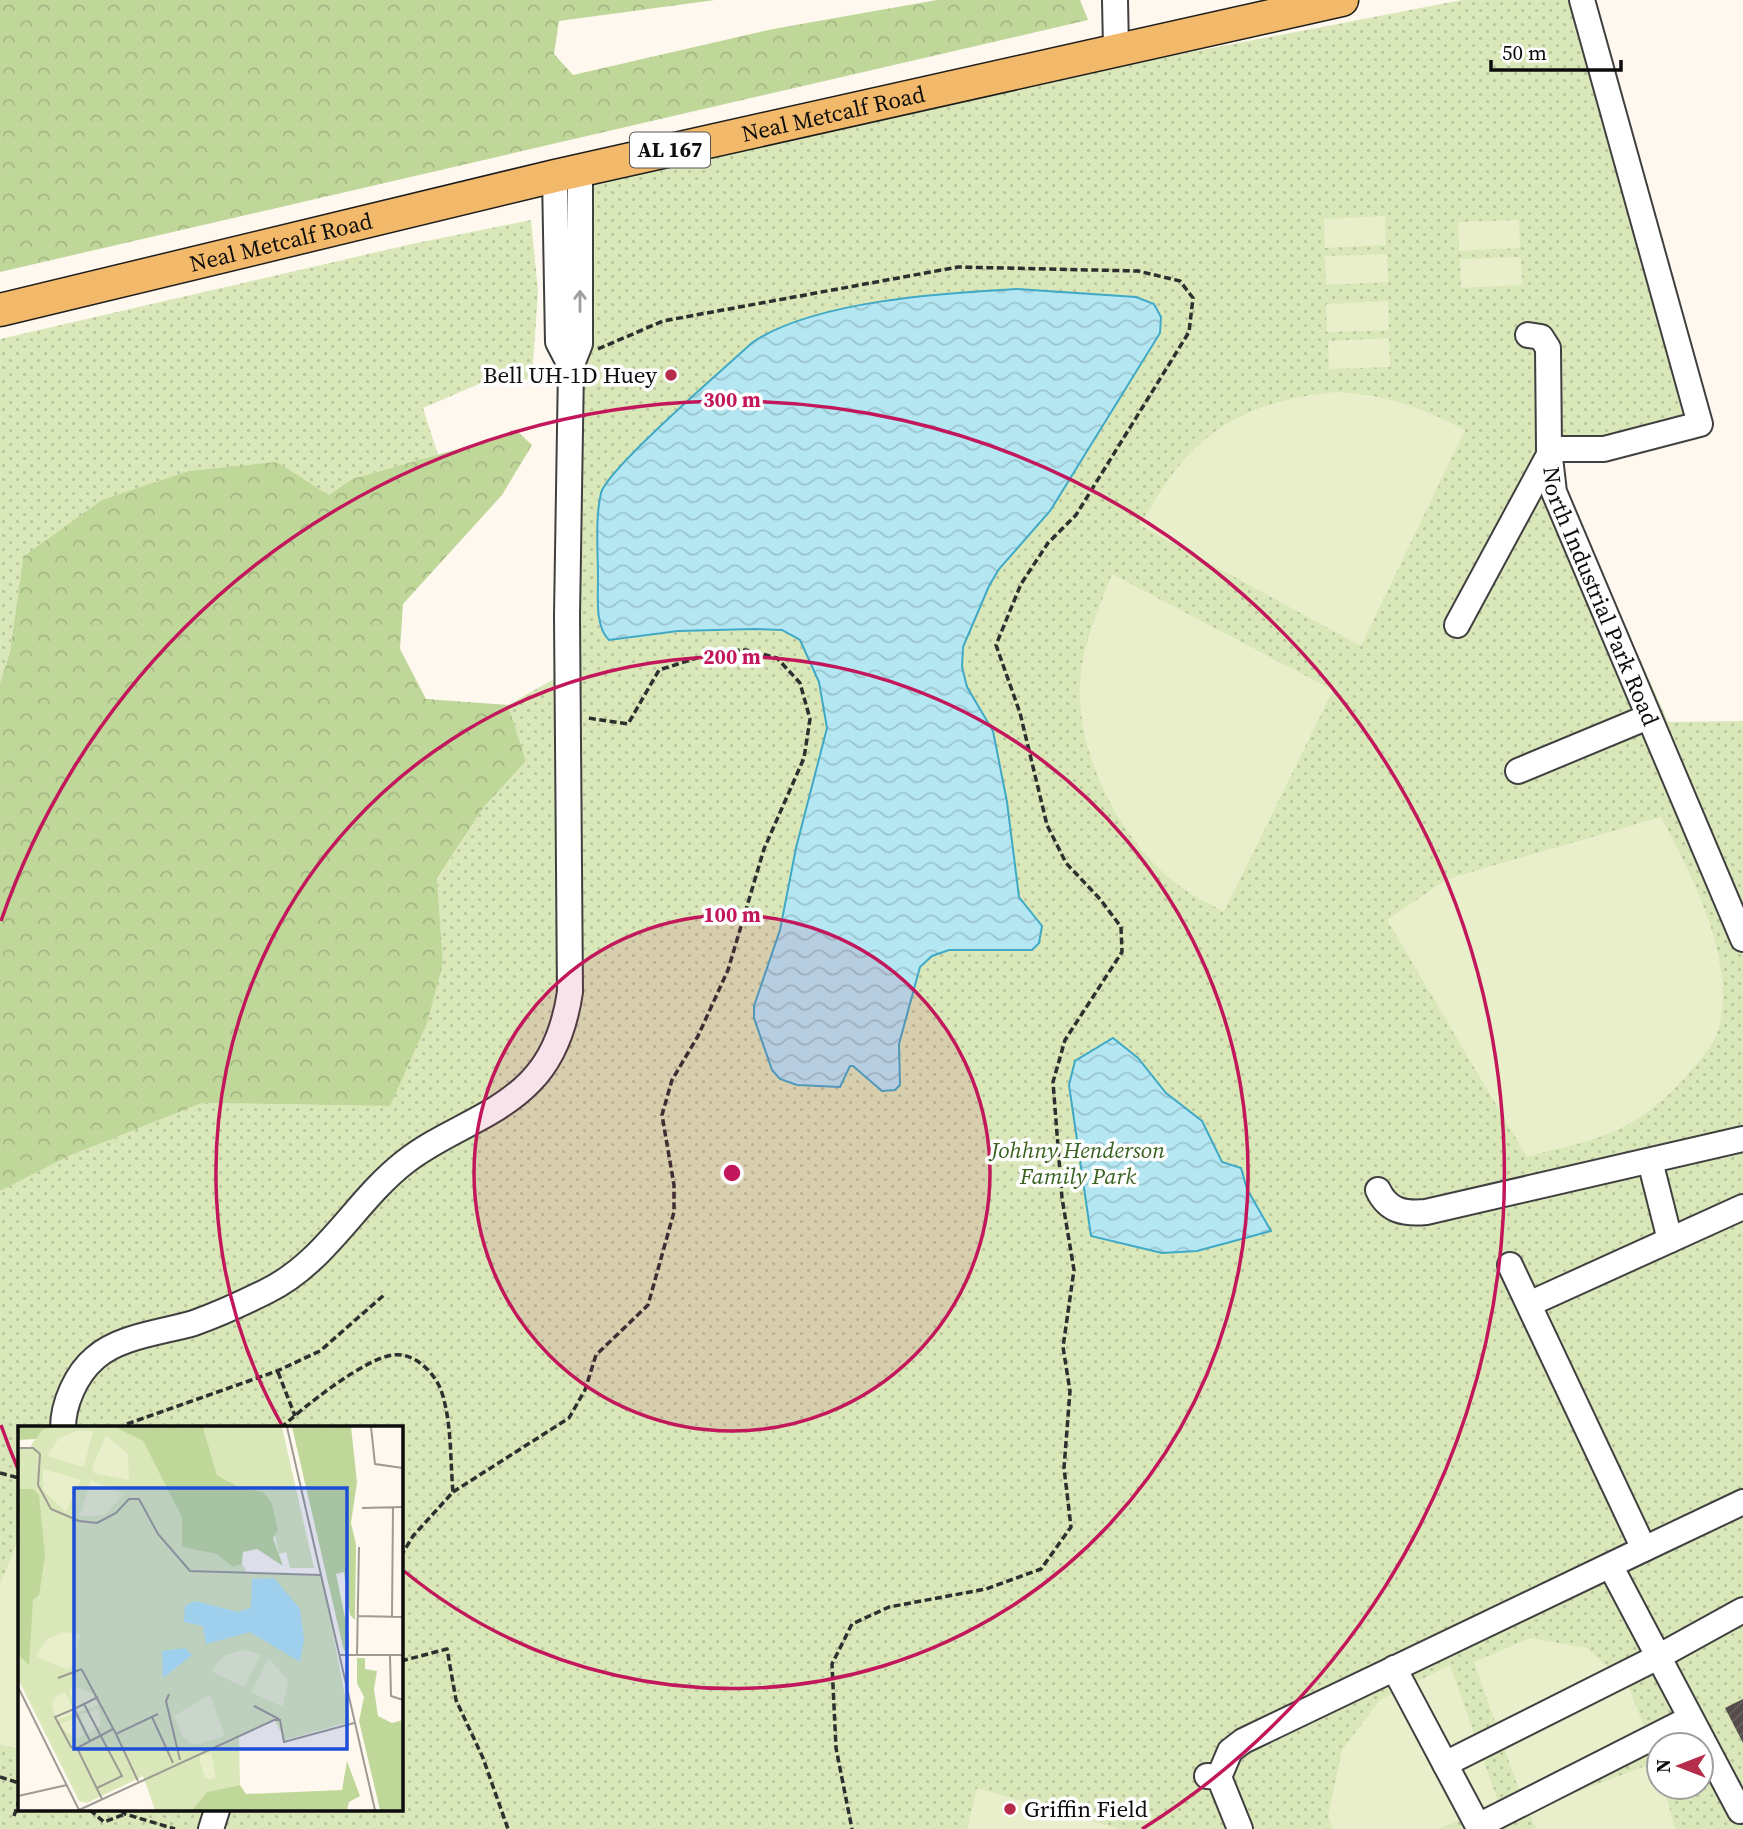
<svg xmlns="http://www.w3.org/2000/svg" width="1743" height="1829" font-family="'Source Serif 4',serif">
  <defs>
    <pattern id="grass-dots" width="8" height="8" patternUnits="userSpaceOnUse" patternTransform="scale(1.75)"><rect width="8" height="8" fill="#d9e7b9"/><path d="M2 2h.1M6 6h.1" fill="none" stroke="#b9c59e" stroke-width="1.8" stroke-linecap="round"/></pattern>
    <pattern id="forest-crowns" width="20" height="18" patternUnits="userSpaceOnUse" patternTransform="scale(1.75)"><rect width="20" height="18" fill="#c0d79a"/><path d="M2 6a3 3 0 1 1 6 0M12 15a3 3 0 1 1 6 0" fill="none" stroke="#a4b784"/></pattern>
    <pattern id="water-waves" width="16" height="10" patternUnits="userSpaceOnUse" patternTransform="scale(1.75)"><rect width="16" height="10" fill="#b5e7f3"/><path d="M0 5q4-4 8 0t8 0" fill="none" stroke="#9ac5cf"/></pattern>
    <pattern id="building-hatch" width="6" height="6" patternUnits="userSpaceOnUse" patternTransform="scale(1.75)"><rect width="6" height="6" fill="#554c4a"/><path d="M-1 1l2-2M0 6l6-6M5 7l2-2" fill="none" stroke="#686160"/></pattern>
  </defs>
  <rect width="100%" height="100%" fill="#fef8ee"/>
  <path fill="url(#grass-dots)" fill-rule="evenodd" d="M1462 0H1570L1580 27 1688 415 1561 462V481L1668 722 1743 721V1829H0V1191L69 1156 202 1103 390 1106 443 964 437 880 483 808 526 761 508 705 568 671 589 168ZM19 1428H401V1810H19ZM1659 1745H1701V1787H1659Z
    M531 220 538 291 532 379 481 383 423 408 438 455 352 479 329 495 277 462 23 557 10 652 0 683V339L412 244Z"/>
  <path fill="url(#forest-crowns)" d="M0 0H715L559 21 554 54 573 75 773 29 937 0H1080L1088 20 0 272Z
    M518 432 532 445 502 495 403 604 400 649 426 699 508 705 526 761 483 808 437 879 443 963 427 1023 390 1106 202 1103 69 1156 0 1191V683L10 652 23 557 102 500 189 471 277 462 329 495 352 479Z"/>
  <path fill="#e9eecb" d="M1385 216 1386 245 1325 248 1324 219Z
    M1519 220 1520 248 1459 251 1458 222Z
    M1387 254 1388 282 1326 285 1325 256Z
    M1521 257 1522 285 1461 288 1460 259Z
    M1388 301 1389 330 1327 332 1326 304Z
    M1389 338 1390 367 1329 369 1328 341Z
    M1336 392C1391 396 1416 405 1465 430L1361 646 1139 525C1153 504 1166 480 1182 462 1223 414 1275 398 1336 392Z
    M1112 574 1333 690 1224 912C1210 904 1195 897 1182 888 1121 844 1076 756 1080 681 1082 645 1100 606 1112 574Z
    M1661 817C1692 875 1740 967 1717 1034 1711 1050 1693 1068 1682 1081 1664 1100 1643 1118 1619 1129 1591 1143 1556 1148 1527 1157L1387 920 1447 879Z
    M19 1538V1749L0 1745V1584Z
    M1530 1638 1587 1648 1628 1686 1649 1738 1519 1790 1474 1662Z
    M1450 1665 1499 1804 1438 1829H1333L1328 1816 1342 1750 1380 1700Z
    M1658 1761 1659 1787H1664L1675 1829H1536L1528 1811Z
    M977 1788 1120 1829H967Z"/>
  <path fill="url(#water-waves)" stroke="#40a9c6" stroke-width="2" d="M1017 289 1136 297 1154 304 1161 317 1160 333 1050 511 999 569 989 586 963 647 962 667 967 687 993 731 1007 802 1019 897 1042 926 1039 943 1032 950H949L932 956 920 967 899 1044 900 1085 895 1090 882 1091 853 1066H850L840 1087 797 1085 780 1079 772 1070 754 1018V1006L780 930 796 848 827 728 819 682 800 640 782 630 754 629 678 631 609 640C595 627 598 597 598 579 598 551 595 519 601 493 607 469 728 365 753 342 815 301 942 293 1017 289Z
    M1113 1038 1138 1058 1166 1093 1202 1121 1222 1162 1241 1168 1247 1189 1271 1231 1197 1251 1162 1253 1091 1236 1069 1085 1075 1061Z"/>
  <path fill="url(#building-hatch)" d="M1743 1699V1743L1725 1708Z"/>
  <g fill="none" stroke-linecap="round" stroke-linejoin="round">
    <g stroke="#404040" stroke-width="28">
      <g id="minor">
        <path d="M1115 0 1116 48"/>
        <path id="s1" d="M1582 0 1700 424 1604 449H1549L1554 492 1743 939"/>
        <path d="M555 176 558 342 571 367"/>
        <path d="M1528 335 1541 337 1548 348 1549 449"/>
        <path d="M1457 625 1550 453"/>
        <path d="M1518 771 1648 717"/>
        <path d="M1650 1161 1670 1240"/>
        <path d="M1378 1190C1388 1211 1404 1214 1426 1212L1743 1139"/>
        <path d="M1529 1304 1743 1207"/>
        <path d="M63 1428C63 1404 76 1374 95 1358 119 1336 164 1332 194 1323 219 1314 243 1303 267 1291 326 1262 355 1201 405 1162 444 1131 495 1118 530 1082 554 1058 565 1025 570 992L567 616 571 367 580 344V171"/>
        <path d="M1644 1549 1743 1502"/>
        <path d="M1611 1567 1740 1811 1743 1810"/>
        <path d="M1394 1668 1478 1826 1689 1719"/>
        <path d="M1445 1764 1656 1658 1743 1610"/>
        <path d="M1207 1776 1219 1777 1240 1829"/>
        <path d="M1219 1777 1230 1751 1243 1741 1644 1549 1510 1265"/>
        <path d="M211 1829 217 1810"/>
      </g>
    </g>
    <g stroke="#1e1e1e" stroke-width="35">
      <g id="major">
        <path id="s2" d="M0 310 555 176 1342 0"/>
      </g>
    </g>
    <path stroke="#2f2f2f" stroke-width="3.5" stroke-dasharray="7 3.5" stroke-linecap="butt" d="M598 349 663 321 958 267 1138 271 1180 281 1193 298 1189 332 1076 515 1048 543 1021 584 996 645 1020 713 1047 825 1066 863 1100 899 1121 927 1122 952 1065 1040 1053 1082 1062 1198 1074 1270 1063 1347 1070 1391 1064 1468 1071 1527 1041 1569 986 1589 889 1607 852 1624 832 1664 836 1748 852 1829
      M278 1372 295 1416
      M127 1424 277 1371 320 1351 384 1295
      M281 1428C302 1408 365 1358 393 1355 414 1352 434 1372 441 1390 452 1422 450 1459 453 1492L413 1536 401 1556
      M0 1473 19 1478
      M453 1492 569 1418 585 1390 596 1355 648 1305 674 1212V1185L662 1115 672 1080 698 1036 728 970 764 849 804 758 810 719 800 683 777 658 746 650 719 651 659 670 628 724 588 718
      M401 1661 447 1649 456 1700 483 1758 508 1829
      M0 1777 19 1783
      M90 1810 104 1822 125 1814
      M121 1810 125 1814 175 1829
      M14 1816 19 1801"/>
    <use href="#minor" stroke="#fff" stroke-width="24"/>
    <use href="#major" stroke="#f2b96b" stroke-width="32"/>
  </g>
  <defs><path id="oneway-shaft" d="M-6 0H5M1.5-3L5.5 0L1.5 3" fill="none" stroke-width="1.6" stroke-linecap="round" stroke-linejoin="round" transform="scale(1.75)"/></defs>
  <use stroke="#9e9e9e" href="#oneway-shaft" transform="translate(580 301) rotate(-90)"/>
  <circle cx="732" cy="1173" r="258" fill="#c2185b" fill-opacity=".12"/>
  <g fill="none" stroke="#c2185b" stroke-width="3.5">
    <circle cx="732" cy="1173" r="258"/>
    <path d="M283 1427A516 516 0 1 1 404 1571"/>
    <path d="M18 1469A773 773 0 0 1 1 1425M1 921A773 773 0 1 1 1142 1829"/>
  </g>
  <g fill="#b62c4b" stroke="#fff" stroke-width="2.5">
    <circle cx="671" cy="375" r="7"/>
    <circle cx="1010" cy="1809" r="7"/>
  </g>
  <g text-anchor="middle" stroke-width="7" stroke-linejoin="round" paint-order="stroke">
    <rect fill="#fff" stroke="#565656" stroke-width="2" x="630" y="132.5" width="80" height="35" rx="5"/>
    <g font-size="21" font-weight="bold" fill="#0d0d0d">
      <text x="670" y="157">AL 167</text>
    </g>
    <g font-size="23" fill="#0d0d0d" stroke="#fff">
      <text dy="8" stroke="none"><textPath href="#s2" startOffset="856">Neal Metcalf Road</textPath></text>
      <text dy="8" stroke="none"><textPath href="#s2" startOffset="289">Neal Metcalf Road</textPath></text>
      <text dy="8" stroke="none"><textPath href="#s1" startOffset="751">North Industrial Park Road</textPath></text>
    </g>
    <g font-size="23" fill="#0d0d0d" stroke="#fff" text-anchor="end">
      <text x="657" y="383">Bell UH-1D Huey</text>
      <text x="1024" y="1817" text-anchor="start">Griffin Field</text>
    </g>
    <g font-size="23" font-style="italic" fill="#3a6221" stroke="#fff">
      <text x="1078" y="1158">Johhny Henderson<tspan x="1078" dy="26">Family Park</tspan></text>
    </g>
  </g>
  <g transform="translate(18 1426)">
    <rect width="385" height="385" fill="#fef8ee"/>
    <path d="M37 1H96L125 15 164 92V121L198 128 215 141 224 138 229 147 304 150 332 296 267 314 257 295 221 311 222 359 189 366 174 384H137L125 350 69 377 61 375 0 253V23L12 21 24 4ZM185 1H264L296 142H272L268 126 261 128 246 66 219 60 199 49Z" fill="#d9e7b9"/>
    <path d="M0 1H37L24 4 18 13 0 14ZM96 1H185L199 49 219 60 246 66 254 78 260 104 255 112 265 140 239 123 225 126 224 138 215 141 198 128 164 121V92L125 15ZM274 1H333L339 56 333 97 338 118 337 194 332 189 326 146 318 148 331 211V223L326 225ZM0 63H15L21 69 27 130 21 169 15 174 11 239 0 229ZM339 232H347V243L359 245 356 263 360 290 374 297 385 294V384H362L341 295 346 271 339 257ZM329 335 342 370 331 376 329 384H174L189 366 222 359 228 368 324 364Z" fill="#c0d79a"/>
    <path d="M60 4 75 5 66 41 29 30 41 12ZM88 9 110 28 111 54 76 47 74 42ZM25 43 63 54 48 86 25 64ZM73 54 106 68 87 89 62 90ZM45 206 62 208 53 241 48 243 18 230 29 213ZM228 224 243 228 226 261 193 245 207 229ZM251 232 270 255 265 281 233 266ZM58 261 75 268 80 279 60 286 51 264ZM47 266 57 287 38 295 34 278 38 270ZM192 269 207 310 175 319 165 311 156 290ZM81 283 83 299 69 309 62 289ZM59 291 66 310 56 312 40 299ZM193 327 198 351 193 353 187 352 182 336V330Z" fill="#e9eecb"/>
    <path d="M256 152 282 183 286 214 282 236 232 206 188 218 185 200 166 196 167 180 177 175 220 186 233 182 234 153ZM167 222 174 229 145 252 144 225Z" fill="#b5e7f3"/>
    <path fill="none" stroke="#9e9a94" stroke-width="2" d="M269 1 357 384M353 1 357 38 385 42M0 22H15L22 28 20 59 33 83 61 95 79 97 98 87 111 73H121L140 108 172 145 303 149M344 82 385 81M339 190 385 191M374 191 375 82M322 229H385M339 229 341 121M372 229 373 270 385 274M64 244 98 308 140 288M40 252 64 243M0 261 61 384M151 268 148 275 162 334M66 278 104 350 79 362M236 280 261 293M56 283 37 291 53 321 59 322M134 291 155 337M98 308 120 355M72 315 56 283 80 271M0 370 49 359M84 373 59 322 95 303M61 384 256 294H262L266 316 336 297"/>
    <path fill="#1d4ed8" fill-opacity="0.15" stroke="#1d4ed8" stroke-width="3.5" d="M56 62H329V323H56Z"/>
    <rect width="385" height="385" fill="none" stroke="#0d0d0d" stroke-width="3.5"/>
  </g>
  <circle cx="732" cy="1173" r="10" fill="#c2185b" stroke="#fff" stroke-width="3.5"/>
  <g font-size="21" text-anchor="middle" font-weight="bold" fill="#c2185b" stroke="#fff" stroke-width="7" stroke-linejoin="round" paint-order="stroke">
    <text x="732" y="407">300 m</text>
    <text x="732" y="664">200 m</text>
    <text x="732" y="922">100 m</text>
  </g>
  <g transform="translate(1680 1766) rotate(270)"><circle r="33" fill="#ffffff" stroke="#9e9e9e" stroke-width="2"/>
  <path d="M0-5L12 26L0 18L-12 26Z" fill="#b62c4b"/>
  <text y="-10" font-size="19" font-weight="bold" text-anchor="middle" fill="#0d0d0d">N</text>
  </g>
  <path d="M1491 60v10h130v-10" fill="none" stroke="#0d0d0d" stroke-width="3.5"/>
  <text x="1502" y="60" font-size="21" fill="#0d0d0d" stroke="#ffffff" stroke-width="5" paint-order="stroke">50 m</text>
</svg>
